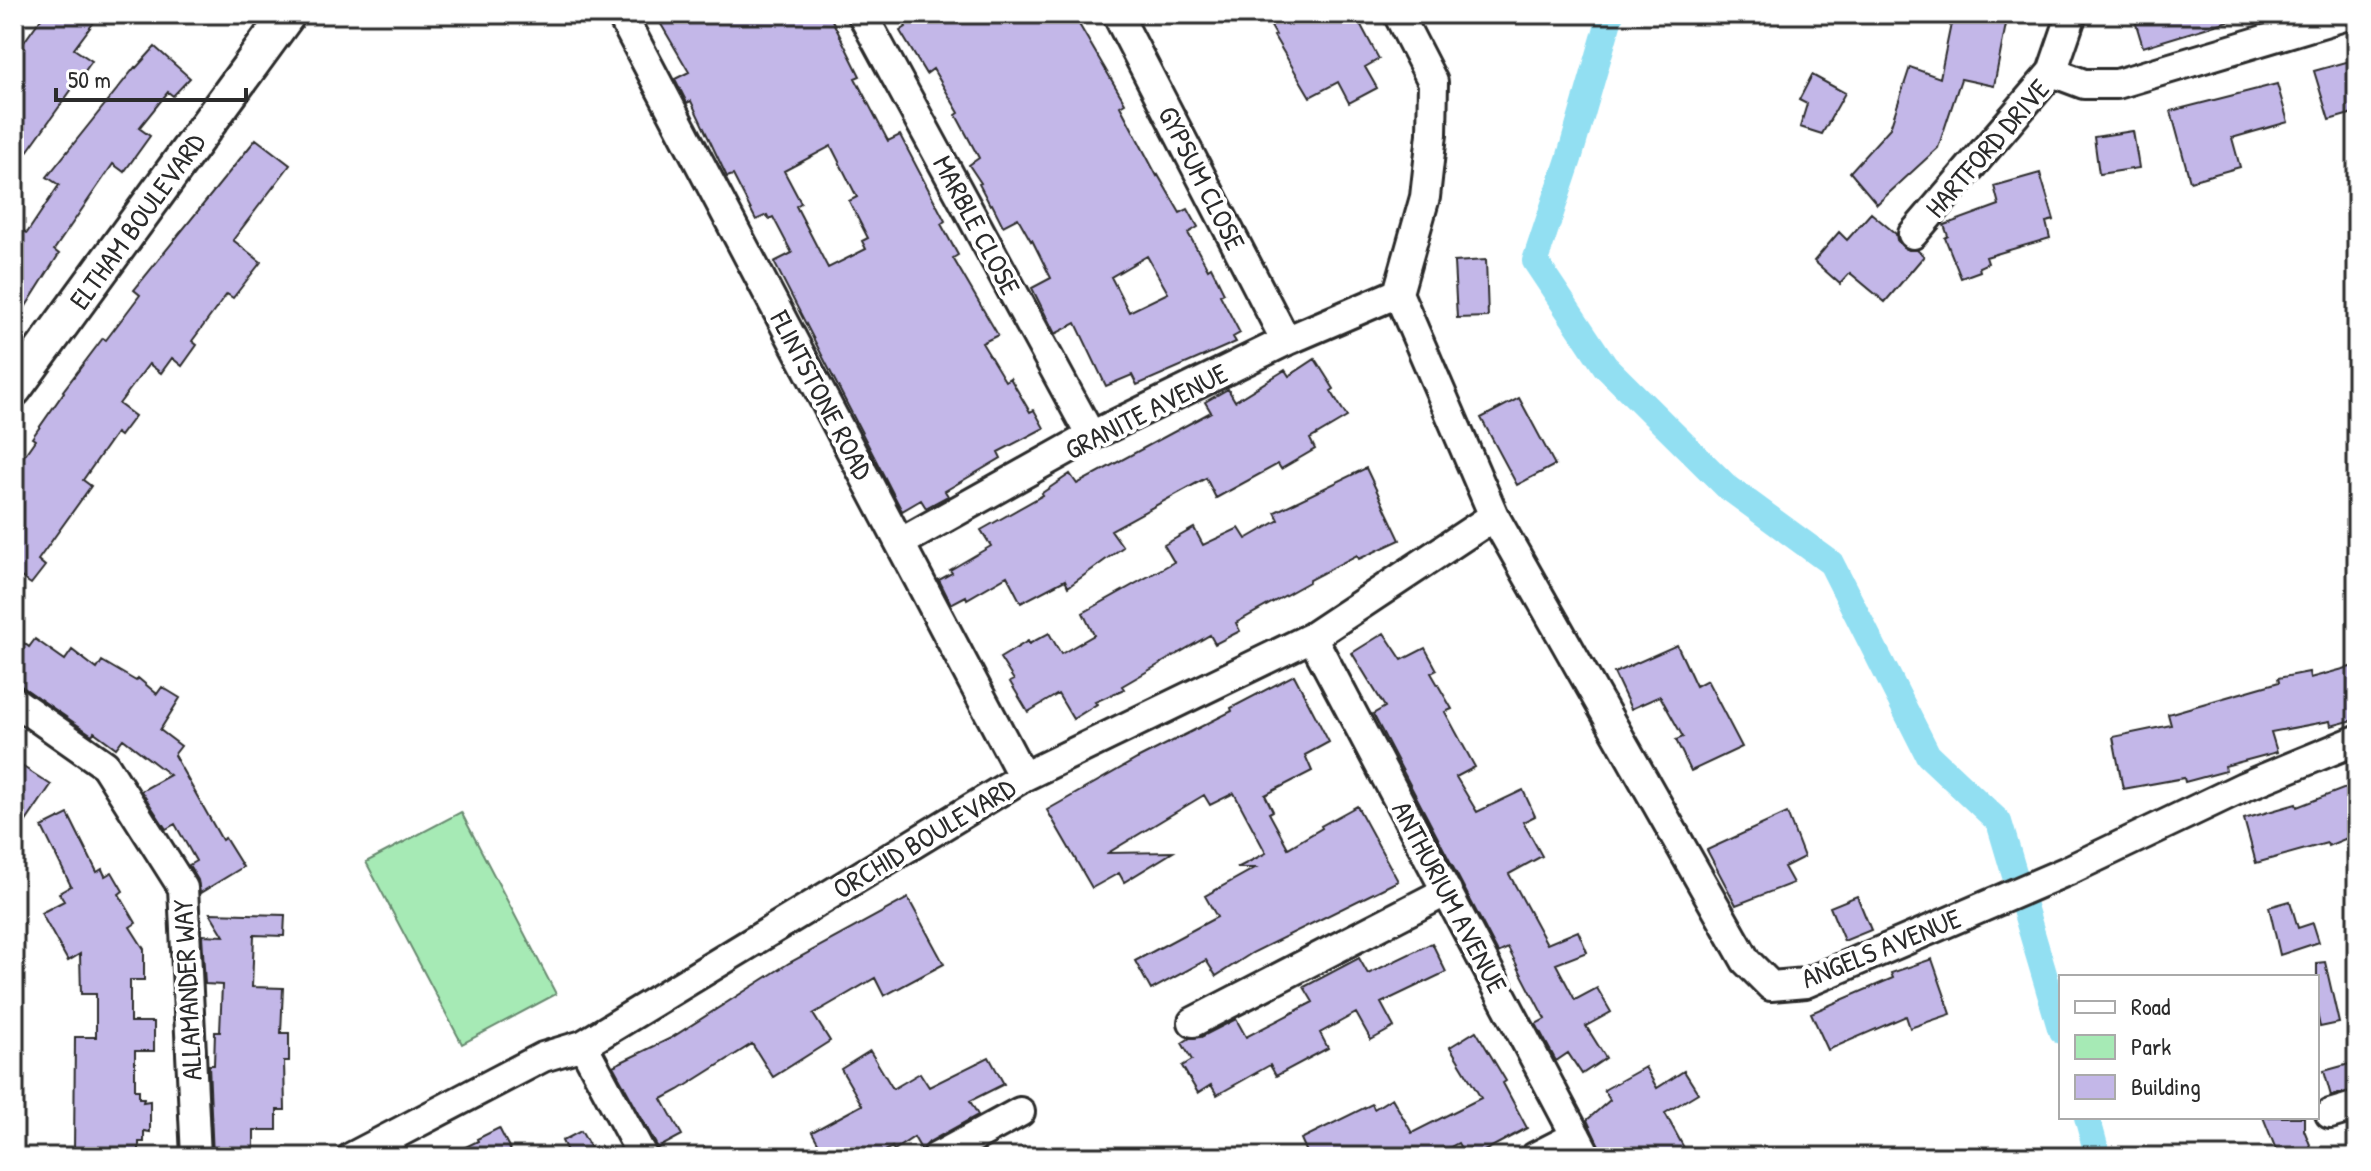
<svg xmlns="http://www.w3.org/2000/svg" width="2371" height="1171" font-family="'Patrick Hand',sans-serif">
  <rect width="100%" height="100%" fill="#fff"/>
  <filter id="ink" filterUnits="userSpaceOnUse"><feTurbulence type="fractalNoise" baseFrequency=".0125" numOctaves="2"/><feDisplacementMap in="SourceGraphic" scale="16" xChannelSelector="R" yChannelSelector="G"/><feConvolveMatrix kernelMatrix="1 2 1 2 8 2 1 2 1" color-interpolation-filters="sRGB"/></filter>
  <g filter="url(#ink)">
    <path fill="#a6eab5" stroke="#688a70" stroke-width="2" d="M461 812 556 994 462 1044 366 862Z"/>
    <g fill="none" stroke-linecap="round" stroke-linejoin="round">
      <path stroke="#92dff2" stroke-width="26" d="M1611 14 1569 159 1535 261 1605 366 1726 486 1831 563 1928 755 1999 822 2061 1031
        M2087 1117 2098 1157"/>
    </g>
    <path fill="#c3b7e8" stroke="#2b2b2b" stroke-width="2" fill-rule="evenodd" d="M44 14H100L74 49 92 61 14 170V56Z
      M655 14H829L860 76 855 78 888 141 900 135 945 221 941 224 958 255 953 258 998 335 982 343 1005 381 1010 378 1030 412 1034 410 1044 428 998 452 1001 458 945 491 948 496 926 508 921 500 902 511 774 262 792 253 773 217 769 219 767 215 756 220 733 175 727 177 691 101 687 103 675 79 689 72ZM831 146 857 197 849 201 868 238 862 241 866 249 828 268 796 206 801 203 784 171Z
      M898 14H1073L1125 103 1120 106 1157 176 1158 175 1180 213 1188 209 1198 227 1188 233 1208 269 1211 267 1224 293 1220 295 1240 333 1233 337 1236 342 1137 385 1132 375 1106 386 1076 323 1055 334 1032 288 1051 278 1032 240 1031 241 1018 218 1003 226 992 204 990 205 979 184 981 183 969 165 979 158 956 115 959 113 933 69 926 74 900 31 906 27ZM1147 256 1168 293 1129 312 1111 277Z
      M1264 14H1355L1379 59 1365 67 1377 88 1349 103 1338 82 1310 97 1274 36 1276 35Z
      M1953 14H2008L1994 86 1961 79 1938 148 1877 204 1850 172 1890 128 1910 67 1940 78Z
      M2133 14H2234L2235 19 2143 47Z
      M155 47 190 78 173 96 168 92 139 128 150 136 124 172 113 164 54 250 59 254 14 325V225L27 233 59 185 47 177 135 67 136 68Z
      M2357 59V112L2329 120 2314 71Z
      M1812 75 1845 93 1822 134 1800 127 1807 104 1799 100Z
      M2277 84 2288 122 2232 138 2240 167 2190 181 2171 111Z
      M2133 131 2139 168 2099 174 2094 137Z
      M256 139 290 165 233 240 261 262 233 298 227 294 192 341 197 345 182 366 172 358 161 373 149 364 119 404 135 416 120 436 116 433 83 480 91 486 38 560 45 566 31 584 14 572V470L35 440 32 438 64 392 63 391 103 338 106 340 140 295 134 290Z
      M2040 173 2054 220 2046 222 2050 238 1986 257 1988 263 1979 267 1980 271 1961 278 1945 238 1948 236 1944 225 1999 205 1994 186Z
      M1871 213 1896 234 1897 240 1903 247 1909 250H1917L1924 256 1885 302 1850 273 1840 284 1814 261 1839 232 1847 240Z
      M1486 260 1488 317 1457 318 1454 262Z
      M1315 359 1334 389 1331 391 1347 417 1310 439 1315 449 1281 469 1278 464 1216 498 1206 478 1111 530 1123 547 1068 587 1065 580 1021 603 1007 576 967 599 966 596 951 604 939 580 952 573 950 570 991 546 981 530 1043 495 1042 493 1070 474 1077 484 1211 412 1205 402 1228 389 1235 401 1285 370 1289 376Z
      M1519 398 1555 465 1517 485 1481 418Z
      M1366 468 1400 540 1359 559 1357 555 1309 580V582L1236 623 1240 631 1215 644 1210 635 1122 686 1124 689 1095 702 1097 704 1073 719 1058 694 1028 712 1010 682 1014 680 1000 658 1028 641 1029 644 1049 633 1061 654 1094 635 1083 613 1174 562 1164 545 1194 528 1203 545 1239 528 1246 539 1279 520 1275 512Z
      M1384 633 1402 660 1425 648 1437 670 1431 673 1452 709 1445 712 1475 767 1456 777 1477 812 1523 790 1535 816 1523 822 1542 856 1509 874 1547 944 1578 931 1587 952 1556 964 1575 1000 1597 988 1611 1012 1586 1026 1606 1058 1582 1074 1568 1053 1556 1061 1536 1024 1545 1019 1508 948 1498 953 1373 714 1385 707 1352 653Z
      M14 635 29 647 35 639 65 660 72 650 97 669 102 661 136 681 138 678 157 694 162 687 180 698 160 730 181 746 174 755 222 840 225 838 243 867 200 893 198 880 189 865 196 861 175 824 166 829 141 791 170 775 123 739 116 748 94 732 92 735 14 681Z
      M1677 645 1696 686 1707 680 1742 747 1691 771 1676 740 1683 737 1660 696 1631 709 1614 673Z
      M2354 666 2357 679V719L2331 726 2330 721 2271 732 2277 752 2225 766 2226 771 2185 782 2184 778 2123 789 2113 737 2171 725 2168 714 2279 682 2278 678 2309 672 2310 678Z
      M1294 675 1329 742 1305 755 1312 771 1265 795 1273 811 1269 813 1288 848 1322 828 1321 826 1357 806 1398 881 1252 953 1216 976 1206 960 1151 990 1135 961 1217 917 1205 896 1255 868H1237L1266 853 1234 793 1210 805 1204 795 1108 853 1173 852 1124 882 1119 873 1092 888 1047 810 1137 759 1232 711 1231 708Z
      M14 761 51 785 14 839Z
      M2351 786 2357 801V834L2328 846 2327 843 2256 863 2244 819 2296 804 2297 807Z
      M1787 813 1804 857 1784 867 1793 883 1736 905 1707 850Z
      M68 814 97 872 102 869 105 876 112 872 123 891 119 894 136 923 130 927 144 949V980H130V1022H154V1051H135V1090H139V1098H144L143 1102 150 1101V1132L144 1131V1142H139V1153H74L75 1037H96V994H81L80 954 68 961 41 913 64 901 59 893 71 886 42 827Z
      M1857 896 1871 930 1844 941 1830 907Z
      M908 898 944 964 884 996 875 978 813 1014 830 1041 773 1077 752 1044 679 1090 662 1099 682 1135 658 1148 613 1066 671 1038 789 963Z
      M2290 901 2298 928 2313 923 2319 942 2280 955 2269 907Z
      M210 913 285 915 284 936 254 935 252 987 283 988 281 1033H289V1061H284L285 1110H277V1130H254V1157H213L209 1065H214L215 1032H220L222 985 205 984 202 935 224 936Z
      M1432 943 1446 972 1381 1003 1394 1027 1371 1040 1356 1013 1320 1033 1328 1048 1276 1076 1270 1065 1217 1095 1211 1085 1198 1093 1182 1066 1192 1060 1182 1043 1190 1038 1201 1037 1236 1019 1246 1037 1313 1002 1304 987 1359 958 1368 974Z
      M1932 959 1951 1014 1910 1028 1906 1016 1828 1050 1811 1013 1893 978 1891 973Z
      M2325 962 2339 1023 2320 1027 2317 1013V963Z
      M1476 1031 1506 1081 1503 1083 1527 1128 1473 1157H1466L1458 1143 1432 1157H1309L1301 1139 1372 1104 1374 1109 1392 1098 1412 1133 1481 1098 1450 1047Z
      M870 1051 893 1089 920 1073 929 1087 989 1057 1004 1084 970 1101 978 1115 929 1142 922 1151 914 1137 894 1150 892 1147 874 1157H826L812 1132 862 1105 841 1069Z
      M2353 1063 2357 1078V1089L2331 1096 2324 1071Z
      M1645 1067 1657 1088 1684 1071 1698 1093 1665 1113 1689 1157H1604L1587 1120 1610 1100 1604 1090Z
      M2263 1117H2304V1130L2315 1157H2279Z
      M499 1128 514 1157H445L478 1141 477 1139Z
      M581 1131 592 1150 578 1157H570L562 1141Z"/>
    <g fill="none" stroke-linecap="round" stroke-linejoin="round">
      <g stroke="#2b2b2b" stroke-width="34">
        <path id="minor" d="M621 14 1023 777
          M862 14 1091 436
          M1117 14 1286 341
          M1398 14 1433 82 1432 134 1425 197 1398 293 1494 516 1746 961 1771 986 1806 983 2067 871 2243 787 2357 740
          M2052 72 2084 84H2117L2351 14
          M1913 234 2052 72 2072 14
          M900 543 1091 436 1286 341 1398 293
          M1312 637 1587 1157
          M14 701 105 765 183 888 196 1157
          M1193 1022 1447 891
          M583 1045 643 1157
          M2330 1114 2357 1106
          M352 1157 543 1057 583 1045 1023 777 1312 637 1494 516
          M937 1157 1020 1112
          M1535 1157 1576 1136"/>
      </g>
      <g stroke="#2b2b2b" stroke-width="40">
        <path id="tertiary" d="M14 389 288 14"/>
      </g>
      <use href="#minor" stroke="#fff" stroke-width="28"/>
      <use href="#tertiary" stroke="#fff" stroke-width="34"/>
    </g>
  </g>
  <g text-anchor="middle" stroke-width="8" stroke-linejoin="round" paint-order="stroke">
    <g font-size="28" fill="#2b2b2b" stroke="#fff">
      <text transform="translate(1987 148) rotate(-49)" y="10">HARTFORD DRIVE</text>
      <text transform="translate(1202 178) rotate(63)" y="10">GYPSUM CLOSE</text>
      <text transform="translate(137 221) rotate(-54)" y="10">ELTHAM BOULEVARD</text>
      <text transform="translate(977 225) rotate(62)" y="10">MARBLE CLOSE</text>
      <text transform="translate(822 395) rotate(62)" y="10">FLINTSTONE ROAD</text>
      <text transform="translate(1146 411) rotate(-27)" y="10">GRANITE AVENUE</text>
      <text transform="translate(924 838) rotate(-31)" y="10">ORCHID BOULEVARD</text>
      <text transform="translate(1450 897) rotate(62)" y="10">ANTHURIUM AVENUE</text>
      <text transform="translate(1881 948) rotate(-22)" y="10">ANGELS AVENUE</text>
      <text transform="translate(187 990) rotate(-93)" y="10">ALLAMANDER WAY</text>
    </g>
  </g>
  <rect width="2371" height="1171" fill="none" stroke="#fff" stroke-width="48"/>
  <rect x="24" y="24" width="2323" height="1123" fill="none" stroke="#2b2b2b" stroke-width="3" filter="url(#ink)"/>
  <rect x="2059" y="975" width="260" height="144" fill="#ffffff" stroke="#aaaaaa" stroke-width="2"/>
  <rect x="2075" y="1001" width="40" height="12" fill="#ffffff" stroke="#aaaaaa" stroke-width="2"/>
  <text x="2131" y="1015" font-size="24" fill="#2b2b2b">Road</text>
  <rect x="2075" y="1035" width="40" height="24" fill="#a6eab5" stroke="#aaaaaa" stroke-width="2"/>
  <text x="2131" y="1055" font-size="24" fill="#2b2b2b">Park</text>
  <rect x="2075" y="1075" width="40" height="24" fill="#c3b7e8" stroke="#aaaaaa" stroke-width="2"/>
  <text x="2131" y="1095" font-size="24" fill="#2b2b2b">Building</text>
  <path d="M56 88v12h190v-12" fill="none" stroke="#2b2b2b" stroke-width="4"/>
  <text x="68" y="88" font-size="24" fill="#2b2b2b" stroke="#ffffff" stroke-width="6" paint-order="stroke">50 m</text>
</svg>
